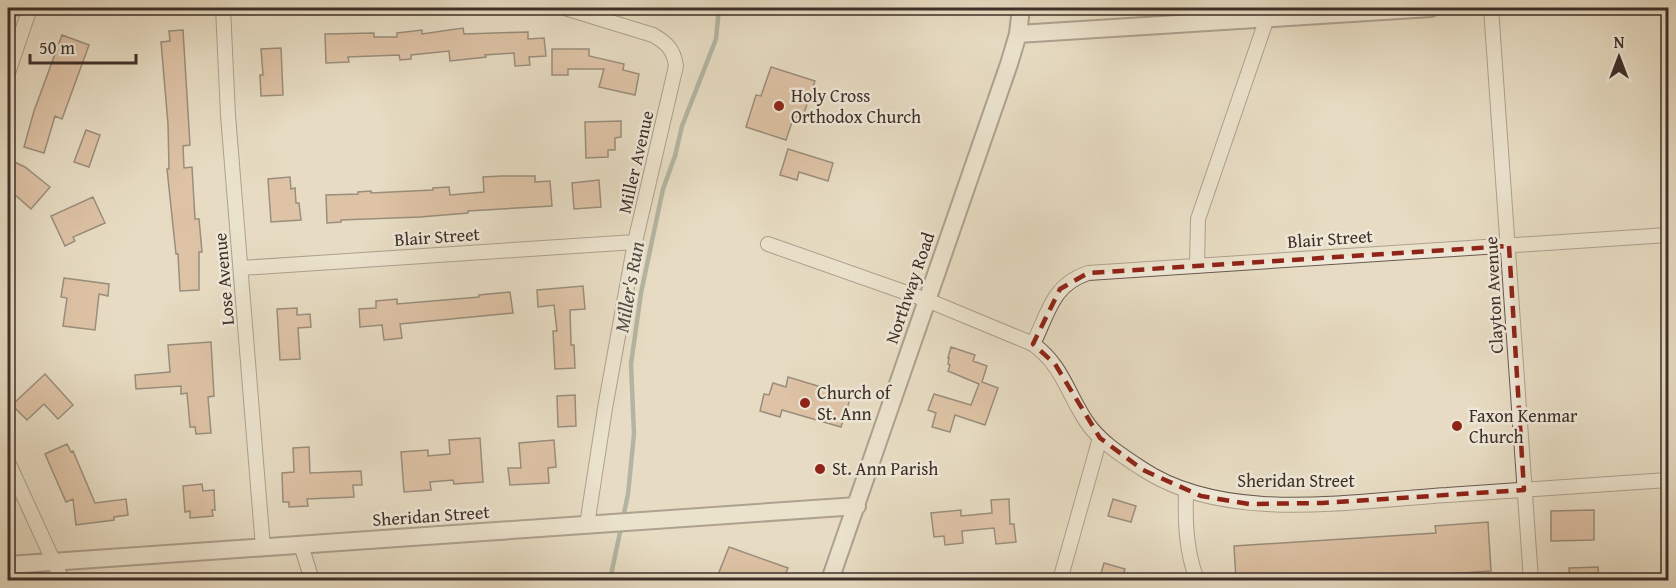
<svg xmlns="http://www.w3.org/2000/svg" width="1676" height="588" font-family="'Gentium Book Plus',serif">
  <rect width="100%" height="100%" fill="#e7dcc3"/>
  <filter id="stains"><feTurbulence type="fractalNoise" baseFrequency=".00333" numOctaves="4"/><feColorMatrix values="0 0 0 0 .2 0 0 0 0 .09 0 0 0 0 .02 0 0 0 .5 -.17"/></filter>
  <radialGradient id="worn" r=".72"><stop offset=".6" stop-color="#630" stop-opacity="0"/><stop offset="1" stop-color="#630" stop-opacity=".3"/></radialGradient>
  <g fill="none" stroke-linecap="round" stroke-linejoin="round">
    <path stroke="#748478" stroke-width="4.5" d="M610 580 628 494 634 434 631 364 641 293 663 189 675 156 682 126 716 39 719 8"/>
  </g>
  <path fill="#d3a584" stroke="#3d2f29" stroke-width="1.5" d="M463 28 464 34 528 32V39L544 38 546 56 529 57 530 65 515 66 514 53 485 55 486 57 450 61 449 51 411 55V59L400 60 399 55 348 57 349 62 326 63 325 34 374 33V37H397V33L422 30V34Z
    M183 30 190 145 183 146 184 168 192 167 195 219H199L202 252H199V290L180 291 178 254H176L167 169H169L168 124 161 42 170 41 169 31Z
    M62 35 89 45 62 119 55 116 44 153 24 147 34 111Z
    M281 48 283 95 261 96 260 75H263L261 49Z
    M552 49H589V56L624 64 623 70 639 74 635 95 599 87 604 69H568V75H552Z
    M771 67 815 81 802 119 794 116 786 140 746 127 756 95 761 96Z
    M621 121V137L615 138V150H608V157L586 158 585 122Z
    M86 130 100 135 89 167 74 162Z
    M788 149 833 163 828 181 799 172 797 180 780 175Z
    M8 159 25 167 50 187 31 209 14 194 8 192Z
    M501 176H535V182L550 181 552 206 468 211V213L420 217 341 220V222L327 223 326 195 358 194V192L371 191V193L433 190V188L449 187 450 195 484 192 483 177Z
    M290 177 291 189 295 188 296 203H299L301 220 271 222 268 179Z
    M599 180 601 207 574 209 572 183Z
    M93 197 105 223 73 237 75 241 65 246 51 216Z
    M64 278 109 284 108 296 99 294 95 330 63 326 67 298 61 297Z
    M583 286 585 309 570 310 571 345H574L575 368 555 369 553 331H557L554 305 538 307 537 290Z
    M510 292 513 313 400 324 402 338 384 340 382 325 360 327 359 309 376 308V301L397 299V304L479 297V295Z
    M297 308V315L310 314 311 327 298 328 300 359 280 360 277 309Z
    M211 342 214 396 208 397 211 433 196 434 195 427H190L187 393 181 394V386L136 389 135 375 170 372 168 345Z
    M951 347 975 355 973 361 987 366 982 382 998 388 985 425 955 415 950 432 932 427 936 413 928 410 934 394 971 405 979 384 948 371 950 365 948 364 949 358H948Z
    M45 374 73 405 58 419 44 404 27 420 12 405Z
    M788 377 851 396 841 427 782 410 780 417 760 411 764 394 769 395 773 383 786 387Z
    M575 395 576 426 558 427 557 396Z
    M480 438 483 482 454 484 453 480 430 482 431 490 404 492 401 452 428 450V456L450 454 449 440Z
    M554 440 556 467 548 468 549 483 510 485 508 468H521L519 443Z
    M67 444 71 452 73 451 95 503 126 499 128 515 114 517V520L76 525 73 499 66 502 45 454Z
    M309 447 310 473 361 471 362 485H353L354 497 307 499 308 506 289 507V502H283L282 473 294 472 293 448Z
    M202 484 203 491 214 490 215 510H212L213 516 190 518V511L185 512 183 486Z
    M1009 499 1010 524H1014L1016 542 996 544 994 528 962 531 963 543 945 545 944 536 934 537 931 513 961 510V516L992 513 991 500Z
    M1113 499 1136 506 1131 522 1108 516Z
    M1594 510V540L1551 541V511Z
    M1488 522 1491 571 1373 579 1372 577 1332 580H1236L1234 546 1436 533 1435 526Z
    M729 547 788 568 783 580H716Z
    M1104 563 1125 569 1122 580H1099Z
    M1598 567 1599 580H1570L1569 568Z"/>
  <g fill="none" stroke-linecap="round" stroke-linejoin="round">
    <g stroke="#685a50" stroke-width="16">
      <path id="minor" d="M223 8 228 115 263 548
        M565 8 653 35C667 43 674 50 676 66L635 242 605 408 587 525
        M1491 8 1531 580
        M8 9 22 8
        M8 73 30 8
        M768 244 927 300 1033 344C1062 365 1067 392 1086 421 1099 441 1121 455 1141 468 1224 524 1351 501 1447 495 1521 490 1595 485 1668 480
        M1197 266 1198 219 1267 18
        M241 268 635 242
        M1033 344C1049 312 1052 285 1088 273L1668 235
        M8 462 62 580
        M1186 491C1185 522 1186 551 1197 580
        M301 545 312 580
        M1060 580 1100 438"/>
    </g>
    <g stroke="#685a50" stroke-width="20">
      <path id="tertiary" d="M1018 34 1431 8
        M8 565 857 506
        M830 580 1009 64 1018 34 1021 8"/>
    </g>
    <use href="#minor" stroke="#efe8d8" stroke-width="14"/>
    <use href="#tertiary" stroke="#efe8d8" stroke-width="16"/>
  </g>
  <path d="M0 0H1676V588H0ZM1509 246 1524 490 1322 503 1249 504 1201 496 1143 470 1100 438 1055 364 1033 344 1060 289 1088 273Z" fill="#e7dcc3" fill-opacity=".55" fill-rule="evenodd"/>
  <path fill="none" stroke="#8f2418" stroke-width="4.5" stroke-dasharray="12 8" stroke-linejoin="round" d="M1509 246 1524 490 1322 503 1249 504 1201 496 1143 470 1100 438 1055 364 1033 344 1060 289 1088 273Z"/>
  <g fill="#8f2418" stroke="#efe8d8" stroke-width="2">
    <circle cx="779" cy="106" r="6"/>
    <circle cx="805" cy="403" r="6"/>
    <circle cx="1457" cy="426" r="6"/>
    <circle cx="820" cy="469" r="6"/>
  </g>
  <g text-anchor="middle" stroke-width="5" stroke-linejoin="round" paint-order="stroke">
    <g font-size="18" fill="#3d2f29" stroke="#efe8d8" text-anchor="start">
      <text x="791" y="102">Holy Cross<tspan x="791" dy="21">Orthodox Church</tspan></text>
      <text x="817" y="399">Church of<tspan x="817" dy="21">St. Ann</tspan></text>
      <text x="1469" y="422">Faxon Kenmar<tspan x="1469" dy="21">Church</tspan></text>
      <text x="832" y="475">St. Ann Parish</text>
    </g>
    <g font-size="18" fill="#3d2f29" stroke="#efe8d8">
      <text transform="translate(636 162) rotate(-77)" y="6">Miller Avenue</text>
      <text transform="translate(437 237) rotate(-4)" y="6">Blair Street</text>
      <text transform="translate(1330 239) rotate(-4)" y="6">Blair Street</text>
      <text transform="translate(224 279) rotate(-95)" y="6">Lose Avenue</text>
      <text transform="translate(910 288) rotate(-71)" y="6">Northway Road</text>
      <text transform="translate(1494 295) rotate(-93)" y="6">Clayton Avenue</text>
      <text x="1296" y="487">Sheridan Street</text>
      <text transform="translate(431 516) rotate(-4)" y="6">Sheridan Street</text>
    </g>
    <g font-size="20" font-style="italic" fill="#4f4b43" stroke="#efe8d8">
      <text transform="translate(629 287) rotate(-80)" y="7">Miller's Run</text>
    </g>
  </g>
  <rect width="1676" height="588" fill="none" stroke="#e7dcc3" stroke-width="30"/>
  <rect x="9" y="9" width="1658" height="570" fill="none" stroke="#3d2f29" stroke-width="3"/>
  <rect x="15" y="15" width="1646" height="558" fill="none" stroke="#3d2f29" stroke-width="1.5"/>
  <g transform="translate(1619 57)" stroke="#efe8d8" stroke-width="4.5" paint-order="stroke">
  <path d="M0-4.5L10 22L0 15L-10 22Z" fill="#3d2f29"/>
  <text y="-9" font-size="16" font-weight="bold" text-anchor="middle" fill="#3d2f29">N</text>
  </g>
  <path d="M30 54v9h106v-9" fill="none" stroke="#3d2f29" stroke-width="3"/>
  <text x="39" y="54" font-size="18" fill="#3d2f29" stroke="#efe8d8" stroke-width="4.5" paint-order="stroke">50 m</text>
  <rect width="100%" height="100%" filter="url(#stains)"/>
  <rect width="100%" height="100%" fill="url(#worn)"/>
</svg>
